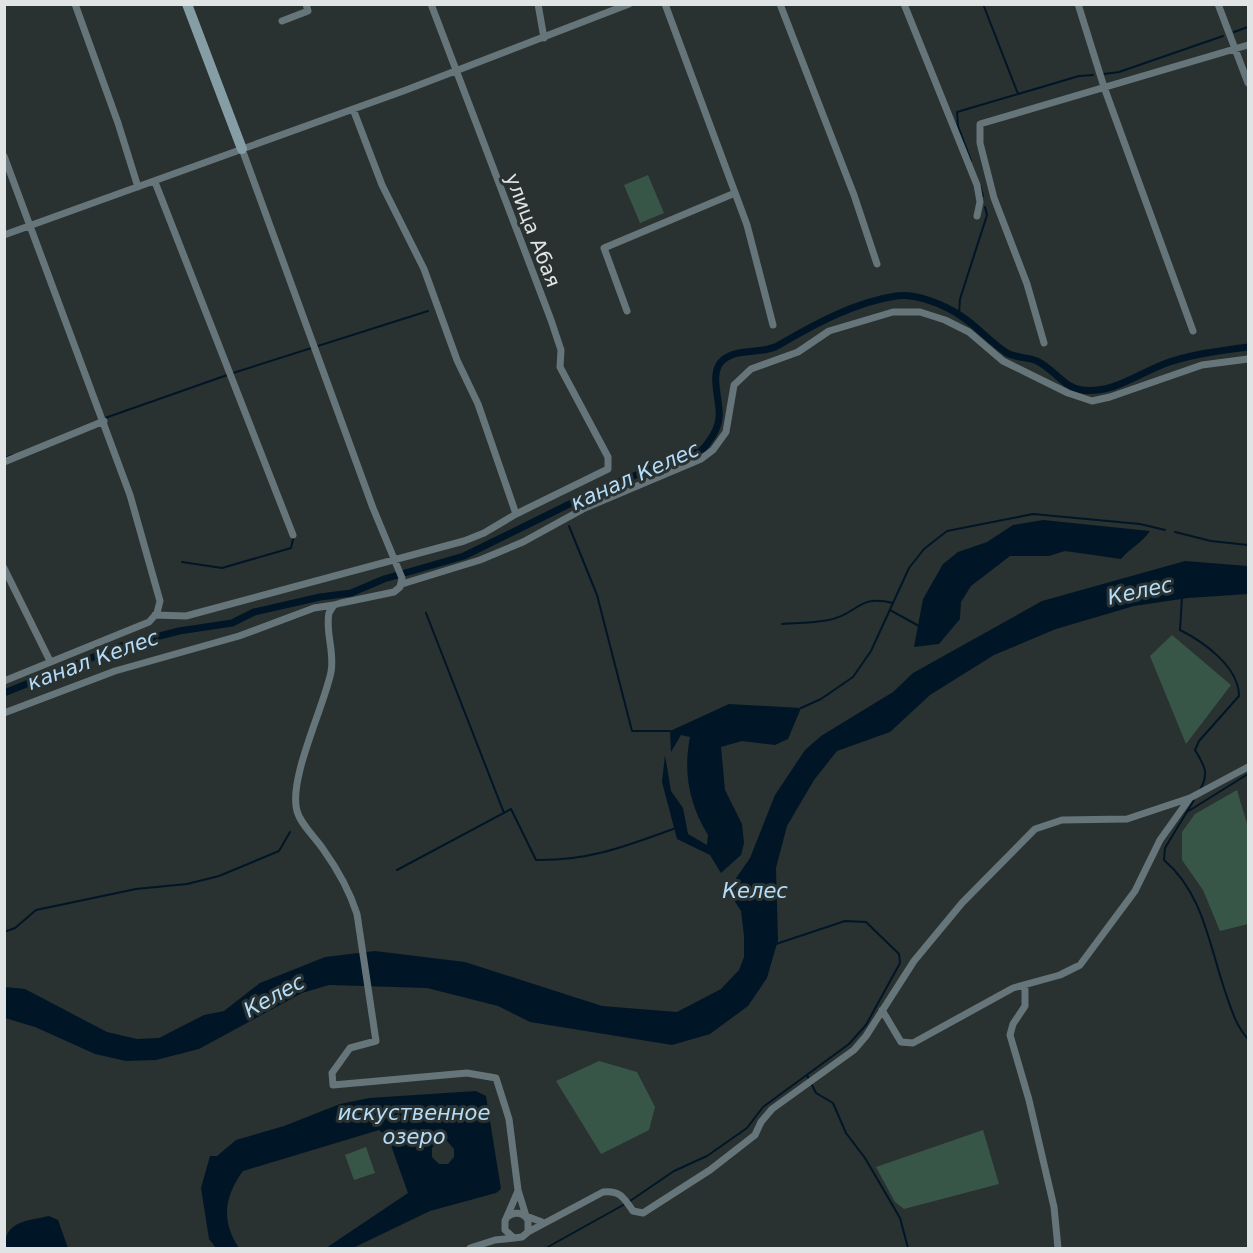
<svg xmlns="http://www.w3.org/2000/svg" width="1253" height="1253" font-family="'DejaVu Sans',sans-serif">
  <rect width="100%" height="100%" fill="#2a3131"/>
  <path fill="#385648" d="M648 175 664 213 640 223 624 185Z
    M1172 635 1231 685 1186 744 1150 656Z
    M1237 790 1248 827V924L1220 931 1203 890 1182 860V832L1195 814Z
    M599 1061 637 1072 655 1107 649 1130 601 1154 556 1081Z
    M983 1130 999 1184 904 1209 895 1202 876 1167Z
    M366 1147 375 1173 354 1180 345 1155Z"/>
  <path fill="#001626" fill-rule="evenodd" d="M1043 520 1150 531C1140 545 1131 547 1121 559L1065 551 1049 556H1010L971 586 961 602 960 619 939 644 914 647 923 599 943 564 958 552 987 542 1013 525Z
    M1185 561 1248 566V594L1188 598 1134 606 1056 629 994 655 930 695 890 732 837 751 814 780 787 826 776 868 778 940 767 978 748 1006 710 1034 672 1045 530 1022 498 1006 427 988 329 985 302 993 199 1049 156 1060 126 1061 95 1054 35 1027 5 1018V987L25 989 107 1032 137 1039 159 1038 204 1015 224 1011 260 983 325 957 375 951 465 962 602 1006 677 1012 721 989 739 970 744 957V936L741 911 732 897V884L750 858 775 795 805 750 821 736 893 692 913 673 1042 601Z
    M729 704 801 708 788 739 775 745 742 741 721 747 725 790 742 824 744 843 741 855 721 873 710 855 677 839 662 782 665 755 671 791 683 808 688 834 707 845 708 835C689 804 683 772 690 737L681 735 671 752 670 731Z
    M476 1091 486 1096 501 1189 496 1193 430 1211 353 1248H326L408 1193 388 1137 379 1130 243 1171C224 1197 221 1221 239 1248H216L209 1239 201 1188 210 1156H217L236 1140 284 1126 340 1104 369 1098ZM437 1141H447L454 1149V1157L448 1164H439L432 1157V1148Z
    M49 1216 58 1220 68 1248H5C4 1221 27 1221 49 1216Z"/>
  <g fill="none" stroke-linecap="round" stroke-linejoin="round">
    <path stroke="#001626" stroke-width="2" d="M983 4 1018 94
      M1234 32 1248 27
      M1104 74 1119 72 1223 36
      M971 161 958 126 957 112 1079 76 1093 75
      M980 186 983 196
      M959 314 960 299 987 215 985 207
      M105 418 233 373 428 311
      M4 458 13 455
      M569 526 597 595 632 731H670
      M1175 532 1211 541 1248 545
      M182 562 222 568 291 548 294 535
      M1182 597 1180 630C1204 642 1239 667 1239 696L1199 741 1195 750C1204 765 1210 773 1200 790
      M890 610 919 626
      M426 613 504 813
      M782 624C797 623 813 623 829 620 859 614 857 594 893 603
      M801 708 821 699 853 677 871 651 909 568 924 549 947 531 1033 514 1140 524 1165 530
      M1194 800 1165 848 1164 860C1204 894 1209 946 1226 994 1232 1011 1236 1026 1248 1039
      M1187 812 1248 774
      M397 870 511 809 536 860C590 861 626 846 676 828
      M4 932 15 928 36 910 136 889 187 884 219 876 279 851 290 832
      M807 1075 816 1093 833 1103 846 1133 865 1158 900 1218 908 1248
      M630 1201 674 1171 707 1156 747 1128 763 1107 849 1044 866 1025 900 963 899 954 866 922 845 921 776 944
      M546 1248 625 1204"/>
    <path stroke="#001626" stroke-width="7" d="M4 693 121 646 179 631 232 623 254 612 320 597 351 593 384 579 464 556 600 489 703 449C711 439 718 430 719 417 721 401 708 372 723 360 738 347 762 355 779 345 815 324 855 302 896 296 916 293 945 305 961 316 977 326 990 342 1007 353 1016 358 1028 357 1037 361 1054 369 1064 388 1082 390 1112 394 1138 374 1164 364 1191 354 1220 351 1248 347"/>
    <path stroke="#66757a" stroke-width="7" d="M75 4 118 123 138 187
      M538 4 544 38
      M665 4 747 225 773 325
      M780 4 854 195 877 264
      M904 4 977 185 980 202 977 216
      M1078 4 1104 87 1193 331
      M1218 4 1248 83
      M282 21 308 11 306 4
      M353 109 382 185 424 269 457 360 478 404 516 514
      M242 149 373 508 402 578 400 587 394 592 341 603 334 605 329 613C325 632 335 652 331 672 324 707 288 779 297 811 301 825 315 837 323 849 338 870 349 889 357 914L376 1041 350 1048 332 1073 333 1085 467 1073 496 1078 509 1119 518 1190 526 1216 542 1222
      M4 156 130 495 160 601 157 613 149 622 4 681
      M155 182 293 535
      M4 235 406 90 629 4
      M627 311 604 248 735 193
      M1044 343 1027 284 994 198 980 143V124L1248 45
      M4 462 104 421
      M4 568 50 661
      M402 584 480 560 523 542 585 508 701 459 713 450 726 432 734 385 751 369 798 352 829 331 893 312H920L945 320 969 332 1003 361 1068 393 1092 401 1110 397 1202 365 1248 359
      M155 615 186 616 464 541 484 533 516 514 608 469V457L560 367 561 350 551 320 431 4
      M4 713 115 671 239 636 314 608 334 605
      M1025 986V1006L1013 1024 1010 1035 1029 1100 1054 1207 1058 1248
      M882 1010 901 1042 913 1043 1013 988 1060 975 1080 965 1135 891 1160 840 1190 798
      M507 1217C514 1211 523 1212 528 1220V1232L522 1237 514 1238 505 1230V1221L518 1191
      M528 1232 603 1192C620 1190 624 1198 633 1211L643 1213 710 1170 755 1135 761 1122 772 1109 854 1050 866 1036 914 961 962 903 1035 829 1062 820 1127 819 1190 798 1248 767
      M470 1248 495 1240 514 1238"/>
    <path stroke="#859da5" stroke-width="10" d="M187 4 242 149"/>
  </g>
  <g text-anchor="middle" stroke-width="6" stroke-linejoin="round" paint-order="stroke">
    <g font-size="20" fill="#e0e4e4" stroke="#2a3131">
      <text transform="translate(533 230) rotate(69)" y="7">улица Абая</text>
    </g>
    <g font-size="21" font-style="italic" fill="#b4ddfa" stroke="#2a3131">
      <text transform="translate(635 476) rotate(-24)" y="7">канал Келес</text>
      <text transform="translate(1140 591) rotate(-12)" y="7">Келес</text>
      <text transform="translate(93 660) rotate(-20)" y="7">канал Келес</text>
      <text x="755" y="898">Келес</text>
      <text transform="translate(274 996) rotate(-29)" y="7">Келес</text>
      <text x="414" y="1120">искуственное<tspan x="414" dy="24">озеро</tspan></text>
    </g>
  </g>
  <rect width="1253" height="1253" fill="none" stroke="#e0e4e4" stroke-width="12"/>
</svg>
